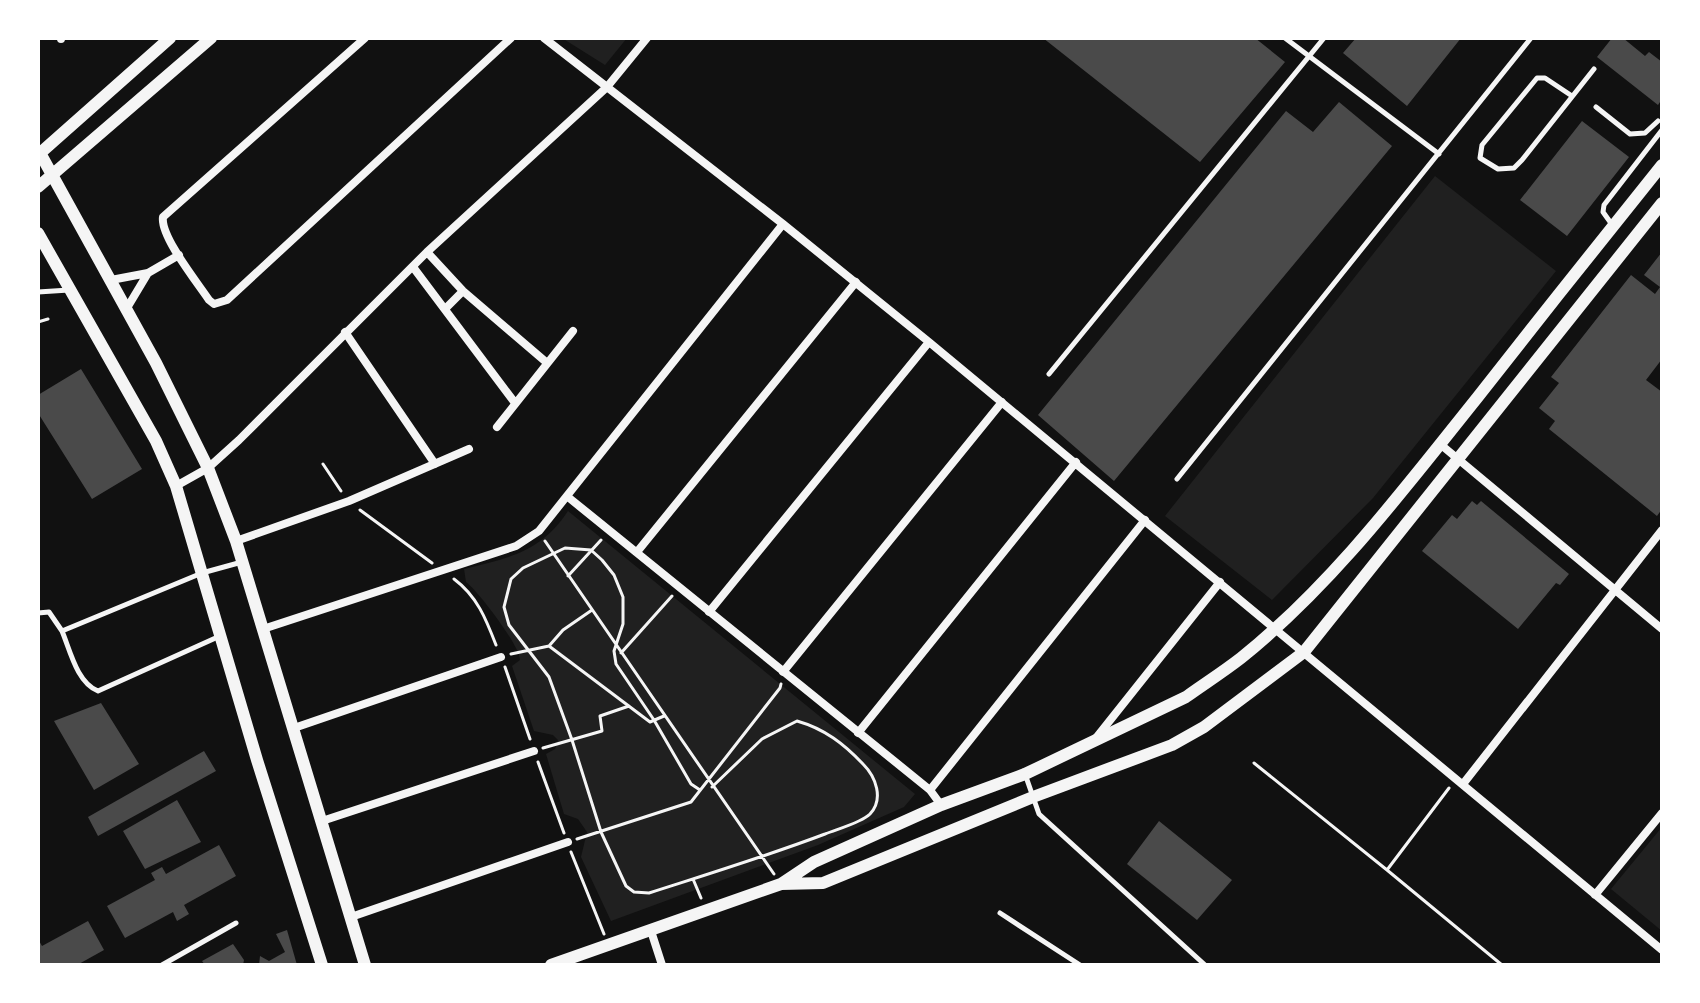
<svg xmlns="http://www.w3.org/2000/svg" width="1700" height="1003" font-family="'Nunito Sans',sans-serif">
  <rect width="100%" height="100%" fill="#111"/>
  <path fill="#202020" d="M562 38H627L605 65Z
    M1435 176 1556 271 1373 498 1272 600 1165 516Z
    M568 511 915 794 904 807 818 845 611 921 581 857 587 832 578 819 564 814 546 754 555 749 558 740 553 735 534 731 512 666 520 660C520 646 479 592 466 582L464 569C509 558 541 552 568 511Z
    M1662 827V931L1611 889Z"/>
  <path fill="#4a4a4a" d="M1043 38H1255L1285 62 1200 162Z
    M1356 38H1461L1407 106 1343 53Z
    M1612 38H1623L1645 56 1649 52 1662 62V99L1658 105 1597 57Z
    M1339 102 1392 146 1114 481 1038 415 1286 111 1313 132Z
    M1582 121 1629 157 1567 236 1520 200Z
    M1662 252V359L1646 380 1662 392V509L1657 516 1549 429 1555 421 1539 408 1559 383 1551 377 1631 275 1655 294 1660 287 1644 275Z
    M81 369 142 469 92 499 38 413V395Z
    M1472 501 1477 505 1481 501 1569 574 1560 585 1556 583 1518 629 1422 551 1452 515 1457 519Z
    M101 703 139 764 94 790 54 721Z
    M204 751 216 771 98 836 88 817Z
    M177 800 201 842 145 869 123 831Z
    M1159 821 1232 880 1197 920 1127 864Z
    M219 845 236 876 184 905 189 914 177 921 173 912 125 938 107 906 155 880 151 873 162 867 166 874Z
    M88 921 104 950 77 965H38V939L42 946Z
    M287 930 297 965H259L260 956 269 961 285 952 276 934Z
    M233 944 244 960 243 965H205L202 961Z"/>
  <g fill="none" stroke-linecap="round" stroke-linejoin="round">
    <path stroke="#f5f5f5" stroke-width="3" d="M38 322 48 319
      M323 464 341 491
      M360 510 432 563
      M545 541 774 874
      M568 576 601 540
      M454 579C477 596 486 619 496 645
      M549 646 563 630 592 610
      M621 653 672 596
      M511 654 549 646 650 722 664 716
      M505 667 530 739
      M543 748 602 731 600 716 629 706
      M538 762 564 833
      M1254 763 1387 870 1449 788
      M700 790 691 784 654 720 616 664 614 651 623 624V597L614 575 602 560 591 550 565 548 523 568 511 579 504 607 509 625 549 677 572 740 601 832 626 886 634 892 649 893C708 874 767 856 825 834 837 829 861 823 870 814 884 799 876 777 863 764 844 744 825 729 797 721L762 739 712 787
      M577 839 691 802 780 688 781 684
      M571 852 604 934
      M1387 870 1502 965
      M693 879 701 898"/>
    <path stroke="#f5f5f5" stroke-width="5" d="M1285 38 1439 154
      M1572 96 1545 78H1537L1482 145 1480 158 1498 169 1514 168 1522 160 1594 69
      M1596 107 1630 134 1645 133 1658 121
      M1613 226 1603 212 1604 205 1662 130
      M38 292 69 290
      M1049 374 1324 38
      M1177 479 1531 38
      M38 613 49 612 62 631 202 573 242 562
      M62 631C70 650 77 683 98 691L220 636
      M1025 774 1039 814 1205 965
      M1000 913 1080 965
      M162 965 236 923"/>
    <path stroke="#f5f5f5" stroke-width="8" d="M61 38V39
      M365 38 163 217C160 236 197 282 209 300L214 304 227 300 511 38
      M544 38 783 224 929 342 1662 950
      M427 252 463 291 546 362
      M413 267 515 403
      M111 280 148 273 179 255
      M127 308 148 273
      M446 308 463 291
      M345 332 435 464
      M497 427 573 331
      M1440 444 1662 629
      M176 486 208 468 239 440 427 252 607 87 647 38
      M568 497 930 790 941 805
      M236 541 349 501 469 449
      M637 552 856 282
      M709 612 929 342
      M263 629 516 546 539 531 783 224
      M783 672 1002 402
      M294 728 501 657
      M858 733 1076 462
      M1096 738 1220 582
      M1463 784 1662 530
      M930 790 1145 520
      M322 821 534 751
      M1595 895 1662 813
      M351 917 568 842
      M651 931 662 965"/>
    <path stroke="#f5f5f5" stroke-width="12" d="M40 153 156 363 208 468 236 541 365 965
      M38 155 170 38
      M38 187 211 38
      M38 233 156 441 176 486 257 760 322 965
      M781 884 823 883 1033 797 1172 745 1204 727 1304 652 1662 203
      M551 965 781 884 814 862 941 805 1025 774 1186 697C1204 684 1223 672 1241 658 1332 585 1404 489 1477 398 1538 320 1600 242 1662 165"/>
  </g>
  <rect width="1700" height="1003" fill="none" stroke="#ffffff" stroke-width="80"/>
</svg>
